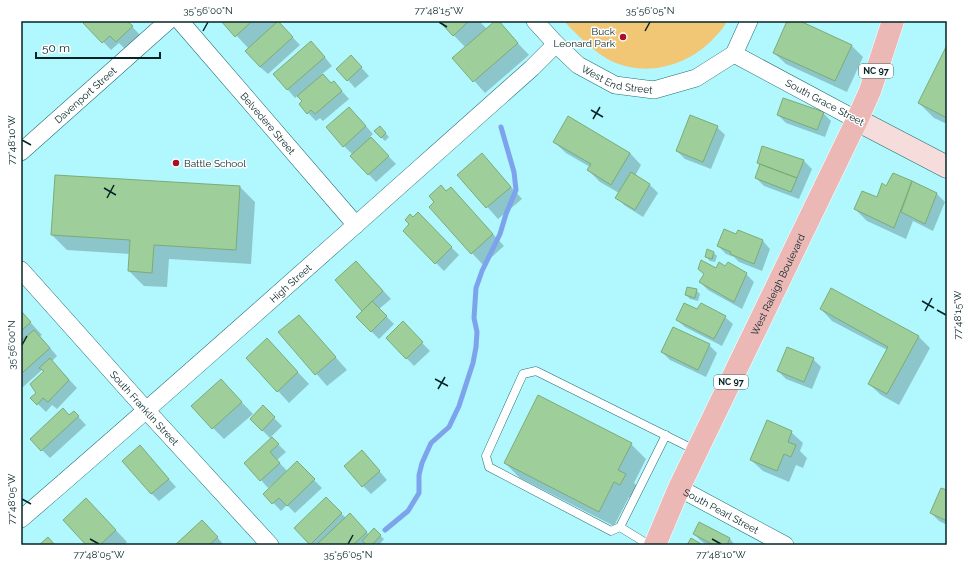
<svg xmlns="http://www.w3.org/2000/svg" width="968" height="566" font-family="Raleway,sans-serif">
  <rect width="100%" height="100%" fill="#b0f8fe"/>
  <path fill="#f1c675" d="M564 21H727C724 27 719 33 714 38 690 64 650 77 616 63 598 56 577 35 564 21Z"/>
  <path fill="#0003" d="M87 21H127L140 35 125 49 119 43 111 50 85 23Z
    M223 21H277L300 45 268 74 260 67 249 49Z
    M440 21H482L481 23 487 29 497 21 529 55 485 93 454 58 466 48Z
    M789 21H797L852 46 863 57 847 92 786 64 774 53Z
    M947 49V124L934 118 919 103Z
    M319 50 332 66 322 74 332 84 341 90 349 99 323 121 320 118 316 121 308 113 303 101 298 95 295 98 274 74Z
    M359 65 369 76 355 88 338 69Z
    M823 113 831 121 825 137 786 123 778 115Z
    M357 116 373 134 370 137 396 164 376 182 351 156 353 155 344 146Z
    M380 127 389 137 385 141 375 131Z
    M717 127 725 135 711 169 685 159 677 151Z
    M554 142 630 153 641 165 635 176 650 185 658 193 643 217 624 205 617 197 619 193 600 182 588 170 590 167 566 153Z
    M763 147 804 161 812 169 799 199 764 186 756 178 760 166 758 163Z
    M482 155 522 199 498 219 459 175Z
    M893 174 937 194 945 202 933 231 913 221 906 239 867 221 855 209 878 198 887 187Z
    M56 176 240 187 255 202 251 264 169 259 167 287 144 286 129 271 130 254 67 250 52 235Z
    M451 188 504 246 483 265 472 253 447 193Z
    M418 214 459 255 444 271 404 231Z
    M737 235 763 241 770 249 762 271 739 262 734 257 726 254 718 246Z
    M714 253 717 256 715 262 710 261 706 257Z
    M725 267 746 274 754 282 742 309 708 290 700 282 717 269Z
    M364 270 391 299 379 309 394 324 379 339 357 317 364 311Z
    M696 290 700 294 698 301 690 299 686 295Z
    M821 309 918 336 930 348 899 405 881 395 869 384 887 350 832 321Z
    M698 311 725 317 733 324 722 346 685 327 677 320Z
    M21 312 42 335 40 336 57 356 52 361 77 388 57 409 52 405 46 412 32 398 38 393 45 372 43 369 23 387 21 386Z
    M299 316 347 370 327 386 280 332Z
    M403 323 430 351 414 366 387 338Z
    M709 345 717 353 706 377 670 360 662 352Z
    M278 351 309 384 289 403 278 391Z
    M813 359 821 367 812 389 786 379 778 371Z
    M221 380 253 414 224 439 213 428Z
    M263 407 282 426 271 437 286 452 277 460 288 472 297 463 322 488 295 513 287 505 281 511 265 494 274 485 273 484 268 488 261 480 271 439 251 419Z
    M74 412 86 425 50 458 31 439 70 416Z
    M791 432 803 443 800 451 807 458 803 468 796 465 789 482 763 471 751 460Z
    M631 444 646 459 634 483 641 490 635 500 629 497 614 526 520 478 505 463Z
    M140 447 176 487 159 501 151 493Z
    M369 459 387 480 371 494 363 486Z
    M947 492V525L939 521 931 513Z
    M326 498 346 518 361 526 369 535 374 530 384 539 379 545H312L296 528Z
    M98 511 127 542 124 545H87Z
    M700 524 730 539 735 545H708L702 542 694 534Z
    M210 529 224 545H176Z"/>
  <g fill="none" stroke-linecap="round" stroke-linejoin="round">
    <path stroke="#7ca3ec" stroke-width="5" d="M385 530 408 511 419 493V475L422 463 431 443 449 427 459 406 473 363 476 347 477 332 474 318 476 288 482 271 500 234 506 214 516 190 514 172 501 127"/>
  </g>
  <path fill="#9ece99" stroke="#7cab77" d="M85 21H127L133 26 116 42 110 36 102 43 83 23Z
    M221 21H252L235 37Z
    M278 21 293 37 260 67 245 51Z
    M439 21H469L453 36Z
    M495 21H499L518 43 473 82 452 58Z
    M787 21H800L852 45 835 81 773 53Z
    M311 41 325 57 287 90 273 74Z
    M946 47 947 48V118L918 103Z
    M351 55 362 67 347 81 336 69Z
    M323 74 331 83 334 81 342 91 315 114 311 110 307 114 299 104 302 101 297 96Z
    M783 98 824 112 817 130 777 115Z
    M349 107 366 126 343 147 326 127Z
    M690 115 718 126 703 162 676 151Z
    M568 116 630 153 611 185 587 170 591 164 553 142Z
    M380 126 386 133 381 138 374 131Z
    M371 137 389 156 368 175 350 156Z
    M762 146 804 160 797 178 757 163Z
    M482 153 511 187 486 208 457 175Z
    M760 164 797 178 791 192 755 178Z
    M631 172 650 184 635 210 615 198Z
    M893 173 912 181 894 228 854 209 862 191 877 197 882 183 886 186Z
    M55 175 240 186 236 250 154 245 152 273 128 271 130 240 51 235Z
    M912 181 937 193 925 224 901 212Z
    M441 185 446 191 451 187 493 234 471 254 429 207 434 202 429 196Z
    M418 212 452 247 435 264 403 231 409 224 405 220 410 214 413 217Z
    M724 229 736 234 738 230 763 240 754 264 730 254 731 252 717 246Z
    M707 249 714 252 712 259 705 257Z
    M701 260 716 268 719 262 725 266 728 262 747 273 734 302 699 282 704 274 698 269Z
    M356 261 383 291 362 311 335 280Z
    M687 287 697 289 695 298 685 295Z
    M831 288 919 336 887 394 868 384 888 347 820 309Z
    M372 301 387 316 371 332 356 317Z
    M684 303 697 309 701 303 726 316 714 339 676 320Z
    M21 311 31 322 21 331Z
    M299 315 336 357 315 375 278 332Z
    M403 321 423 342 406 359 386 338Z
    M673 327 710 344 698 370 661 352Z
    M34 330 50 348 21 374V341Z
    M267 338 298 372 277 392 246 358Z
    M787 347 814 358 804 382 777 371Z
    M50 358 69 380 48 402 43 398 37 405 30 398 36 393 30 384 44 371 39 368Z
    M221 379 242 402 212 429 191 406Z
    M538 395 632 443 618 470 626 474 620 485 614 482 599 512 504 463Z
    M263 405 275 417 262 431 250 419Z
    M63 408 69 415 74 411 79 416 41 451 30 439Z
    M767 420 792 431 788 442 796 445 791 457 784 454 777 471 750 460Z
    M272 437 279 444 270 452 280 463 260 481 244 463Z
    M140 445 169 479 151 494 122 461Z
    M362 450 380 471 362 487 344 466Z
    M297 461 315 479 287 506 279 498 272 504 263 494Z
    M941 488 947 490V521L930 513Z
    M326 497 342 513 310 545 294 528Z
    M86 498 116 530 100 545H86L63 520Z
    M350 513 367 532 353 545H316Z
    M202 520 218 537 209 545H175Z
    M699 522 730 538 727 545H714L693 534Z
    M374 528 381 535 372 545H367L362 541Z
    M48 537 55 545H39Z
    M691 538 703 545H687Z"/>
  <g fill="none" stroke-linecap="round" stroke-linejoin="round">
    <g stroke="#236d73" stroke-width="9">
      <path id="lane" d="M666 435 620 527 611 531 489 467 486 456 523 374 536 371 697 451
        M620 527 649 545"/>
    </g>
    <g stroke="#236d73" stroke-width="18">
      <g id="street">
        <path id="s1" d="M180 21 356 225"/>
        <path id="s2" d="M535 21 556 44 578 65 615 85 654 90 696 78 734 54"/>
        <path d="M734 54 857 120"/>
        <path d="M734 54 749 21"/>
        <path id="s3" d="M21 152 168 21"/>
        <path id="s4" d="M21 270 147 411 270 545"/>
        <path id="s5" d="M679 488 785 545"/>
        <path id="s6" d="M21 519C193 371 362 219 532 68L556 44"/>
      </g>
    </g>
    <g stroke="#236d73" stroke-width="23">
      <path id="secondary" d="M857 120 947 167"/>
    </g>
    <g stroke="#fff" stroke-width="23">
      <g id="primary">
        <path id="s7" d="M655 545 679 488 857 120 870 91 893 21"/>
      </g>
    </g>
    <use href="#lane" stroke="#fff" stroke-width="8"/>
    <use href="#street" stroke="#fff" stroke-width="17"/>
    <use href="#secondary" stroke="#f6dcdb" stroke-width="22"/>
    <use href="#primary" stroke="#ecb8b6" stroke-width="22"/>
  </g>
  <path fill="none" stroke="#052426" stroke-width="1.5" d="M439 22 447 27M203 31 208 22M645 31 650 22M591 110 603 117M593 119 600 107M22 140 31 145M104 188 116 195M107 198 114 185M922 301 934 308M937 310 946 315M925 311 932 298M22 345 27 336M435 379 448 386M438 389 445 377M22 499 31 504M90 539 99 544M712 539 721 544M348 544 353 535"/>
  <g fill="#a81026" stroke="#fff" stroke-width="1.5">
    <circle cx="623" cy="37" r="4"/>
    <circle cx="176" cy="163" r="4"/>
  </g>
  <g text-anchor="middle" stroke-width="3" stroke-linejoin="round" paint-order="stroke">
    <g fill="#fff" stroke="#506667" stroke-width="1">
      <rect x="859" y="64" width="34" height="14" rx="3"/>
      <rect x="714" y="375" width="34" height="14" rx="3"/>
    </g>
    <g font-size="9" font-weight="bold" fill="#052426">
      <text x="876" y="74">NC 97</text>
      <text x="731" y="385">NC 97</text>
    </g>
    <g font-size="10" fill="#052426" stroke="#fff" text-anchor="end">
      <text x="615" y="35">Buck<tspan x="615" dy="12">Leonard Park</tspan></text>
      <text x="184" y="167" text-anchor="start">Battle School</text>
    </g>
    <g font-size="10" fill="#052426" stroke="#fff">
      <text dy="4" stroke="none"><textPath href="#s2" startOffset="104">West End Street</textPath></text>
      <text dy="4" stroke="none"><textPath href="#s3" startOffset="86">Davenport Street</textPath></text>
      <text transform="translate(825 102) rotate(28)" y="4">South Grace Street</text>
      <text dy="4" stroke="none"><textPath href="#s1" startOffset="135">Belvedere Street</textPath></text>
      <text dy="4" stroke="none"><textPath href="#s6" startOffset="358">High Street</textPath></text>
      <text dy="4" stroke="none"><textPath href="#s7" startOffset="288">West Raleigh Boulevard</textPath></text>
      <text dy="4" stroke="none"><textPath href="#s4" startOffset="185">South Franklin Street</textPath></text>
      <text dy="4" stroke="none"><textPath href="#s5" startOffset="48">South Pearl Street</textPath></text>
    </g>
  </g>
  <rect width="968" height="566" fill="none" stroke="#ffffff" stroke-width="44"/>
  <path d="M36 52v6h124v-6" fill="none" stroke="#052426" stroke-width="2"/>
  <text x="42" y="52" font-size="12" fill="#052426" stroke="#ffffff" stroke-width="3" paint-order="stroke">50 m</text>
  <rect x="22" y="22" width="924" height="522" fill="none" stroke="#052426" stroke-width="1.5"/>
  <g font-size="10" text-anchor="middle" fill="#052426">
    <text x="208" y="14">35°56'00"N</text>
    <text x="439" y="14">77°48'15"W</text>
    <text x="650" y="14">35°56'05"N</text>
    <text transform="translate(11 140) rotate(-90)" y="4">77°48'10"W</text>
    <text transform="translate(957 315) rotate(-90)" y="4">77°48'15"W</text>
    <text transform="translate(11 345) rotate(-90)" y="4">35°56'00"N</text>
    <text transform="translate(11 499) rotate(-90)" y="4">77°48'05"W</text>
    <text x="99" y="558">77°48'05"W</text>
    <text x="348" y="558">35°56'05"N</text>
    <text x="721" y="558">77°48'10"W</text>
  </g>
</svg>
